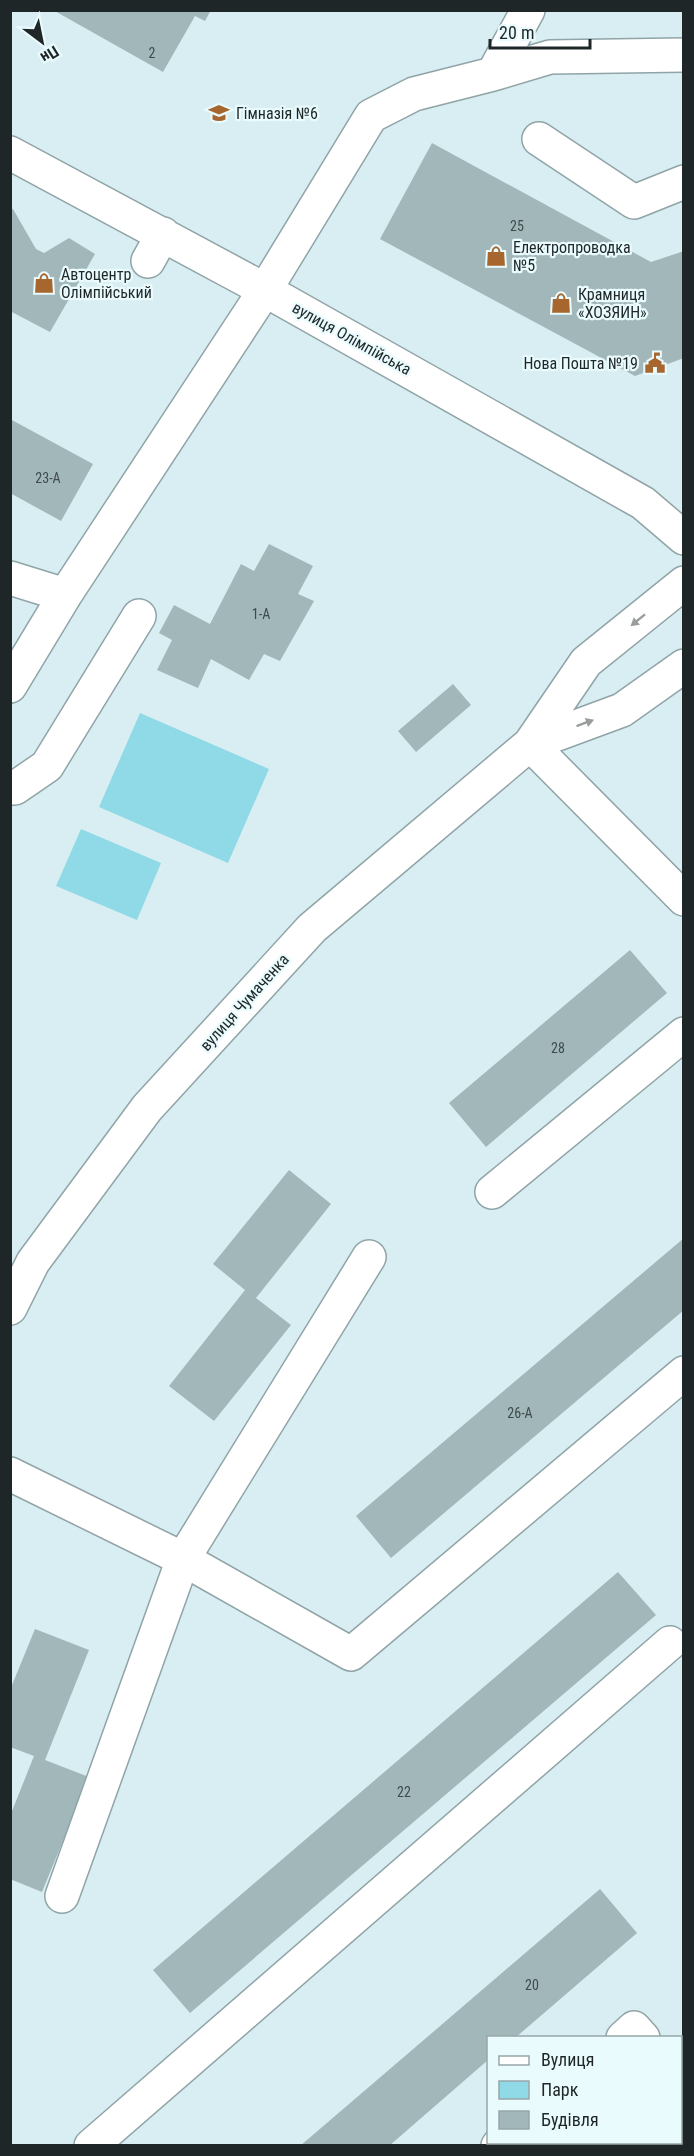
<svg xmlns="http://www.w3.org/2000/svg" width="694" height="2156" font-family="'Roboto Condensed',sans-serif">
  <rect width="100%" height="100%" fill="#d9eef2"/>
  <path fill="#8fdae6" d="M140 713 269 769 228 863 99 807Z
    M81 829 161 863 137 920 56 886Z"/>
  <path fill="#a2b7ba" d="M53 10H211L205 21 195 16 163 72Z
    M432 143 651 262 684 251V358L635 376 380 239Z
    M13 209 36 249 44 253 69 238 95 254 50 332 10 311V210Z
    M10 419 93 464 61 521 10 493Z
    M269 544 313 566 298 594 314 601 280 661 264 654 249 680 211 659 198 688 157 670 172 640 159 633 174 605 210 624 241 564 254 571Z
    M453 684 471 705 416 752 398 731Z
    M630 950 667 993 486 1147 449 1103Z
    M289 1170 331 1204 256 1298 291 1325 214 1421 169 1386 245 1290 213 1264Z
    M684 1238V1310L391 1558 356 1516Z
    M618 1572 656 1615 190 2013 153 1970Z
    M35 1629 89 1650 45 1760 89 1777 42 1892 10 1879V1816L34 1756 10 1747V1690Z
    M600 1889 637 1933 515 2038H488V2060L389 2146H300Z"/>
  <g fill="none" stroke-linecap="round" stroke-linejoin="round">
    <g stroke="#90a4a7" stroke-width="36">
      <path id="minor" d="M493 74 528 10
        M539 139 634 202 684 182
        M10 153 265 290 643 503 684 538
        M148 261 163 234
        M10 578 65 595
        M10 686 65 595 265 290 371 116 414 94 493 74 550 57 684 55
        M530 744 684 899
        M530 744 622 710 684 666
        M10 787 15 788 47 766 139 616
        M492 1192 684 1034
        M10 1308 33 1262 147 1108 312 928 530 744 586 662 684 583
        M10 1474 183 1559 351 1654 684 1373
        M62 1896 183 1559 369 1257
        M623 2038 634 2028 643 2038
        M680 2079 684 2082
        M91 2146 670 1643
        M498 2146 501 2142"/>
    </g>
    <use href="#minor" stroke="#fff" stroke-width="33"/>
  </g>
  <defs><path id="oneway-solid" d="M-6-.8H1V-3.2L6.5 0L1 3.2V.8H-6Z" transform="scale(1.5)"/></defs>
  <g fill="#9a9d9e">
    <use href="#oneway-solid" transform="translate(638 620) rotate(141)"/>
    <use href="#oneway-solid" transform="translate(585 723) rotate(-20)"/>
  </g>
  <defs>
    <g id="school-bare" transform="scale(1.62)"><path d="M0-5L7-2L0 1L-7-2ZM-4 1L0 2.5L4 1V4Q0 6-4 4Z" fill="#a6662e" stroke="#eafbfe" stroke-width="2.5" paint-order="stroke"/></g>
    <g id="shop-bare" transform="scale(1.62)"><path d="M-5-2.5h2.3a2.7 3.5 0 0 1 5.4 0H5L5.5 6h-11ZM-1.5-2.5h3a1.5 2.3 0 0 0-3 0Z" fill="#a6662e" stroke="#eafbfe" stroke-width="2.5" paint-order="stroke"/></g>
    <g id="civic-bare" transform="scale(1.62)"><path d="M-.6-6.5H3V-4.5H.6V-3L4-1V1h2V6H-6V1h2V-1L-.6-3ZM-1.2 2.5V6h2.4V2.5Z" fill="#a6662e" stroke="#eafbfe" stroke-width="2.5" paint-order="stroke"/></g>
  </defs>
  <g fill-rule="evenodd">
    <use href="#school-bare" x="219" y="113"/>
    <use href="#shop-bare" x="496" y="256"/>
    <use href="#shop-bare" x="44" y="283"/>
    <use href="#shop-bare" x="561" y="303"/>
    <use href="#civic-bare" x="655" y="363"/>
  </g>
  <g text-anchor="middle" stroke-width="4.5" stroke-linejoin="round" paint-order="stroke">
    <g font-size="14" fill="#3f4a4c">
      <text x="152" y="58">2</text>
      <text x="517" y="231">25</text>
      <text x="48" y="483">23-А</text>
      <text x="261" y="619">1-А</text>
      <text x="558" y="1053">28</text>
      <text x="520" y="1418">26-А</text>
      <text x="404" y="1797">22</text>
      <text x="532" y="1990">20</text>
    </g>
    <g font-size="16" fill="#1e2628" stroke="#eafbfe" text-anchor="start">
      <text x="236" y="119">Гімназія №6</text>
      <text x="513" y="253">Електропроводка<tspan x="513" dy="18">№5</tspan></text>
      <text x="61" y="280">Автоцентр<tspan x="61" dy="18">Олімпійський</tspan></text>
      <text x="578" y="300">Крамниця<tspan x="578" dy="18">«ХОЗЯИН»</tspan></text>
      <text x="638" y="369" text-anchor="end">Нова Пошта №19</text>
    </g>
    <g font-size="16" fill="#1e2628" stroke="#eafbfe">
      <text transform="translate(352 338) rotate(29)" y="6">вулиця Олімпійська</text>
      <text transform="translate(244 1002) rotate(-48)" y="6">вулиця Чумаченка</text>
    </g>
  </g>
  <rect width="694" height="2156" fill="none" stroke="#1e2628" stroke-width="24"/>
  <rect x="487" y="2036" width="195" height="108" fill="#eafbfe" stroke="#98a6a8" stroke-width="1.5"/>
  <rect x="499" y="2056" width="30" height="9" fill="#ffffff" stroke="#98a6a8" stroke-width="1.5"/>
  <text x="541" y="2066" font-size="18" fill="#1e2628">Вулиця</text>
  <rect x="499" y="2081" width="30" height="18" fill="#8fdae6" stroke="#98a6a8" stroke-width="1.5"/>
  <text x="541" y="2096" font-size="18" fill="#1e2628">Парк</text>
  <rect x="499" y="2111" width="30" height="18" fill="#a2b7ba" stroke="#98a6a8" stroke-width="1.5"/>
  <text x="541" y="2126" font-size="18" fill="#1e2628">Будівля</text>
  <g transform="translate(42 42) rotate(148)" stroke="#eafbfe" stroke-width="4.5" paint-order="stroke">
  <path d="M0-4.5L10 22L0 15L-10 22Z" fill="#1e2628"/>
  <text y="-9" font-size="16" font-weight="bold" text-anchor="middle" fill="#1e2628">Пн</text>
  </g>
  <path d="M490 39v9h100v-9" fill="none" stroke="#1e2628" stroke-width="3"/>
  <text x="499" y="39" font-size="18" fill="#1e2628" stroke="#eafbfe" stroke-width="4.5" paint-order="stroke">20 m</text>
</svg>
